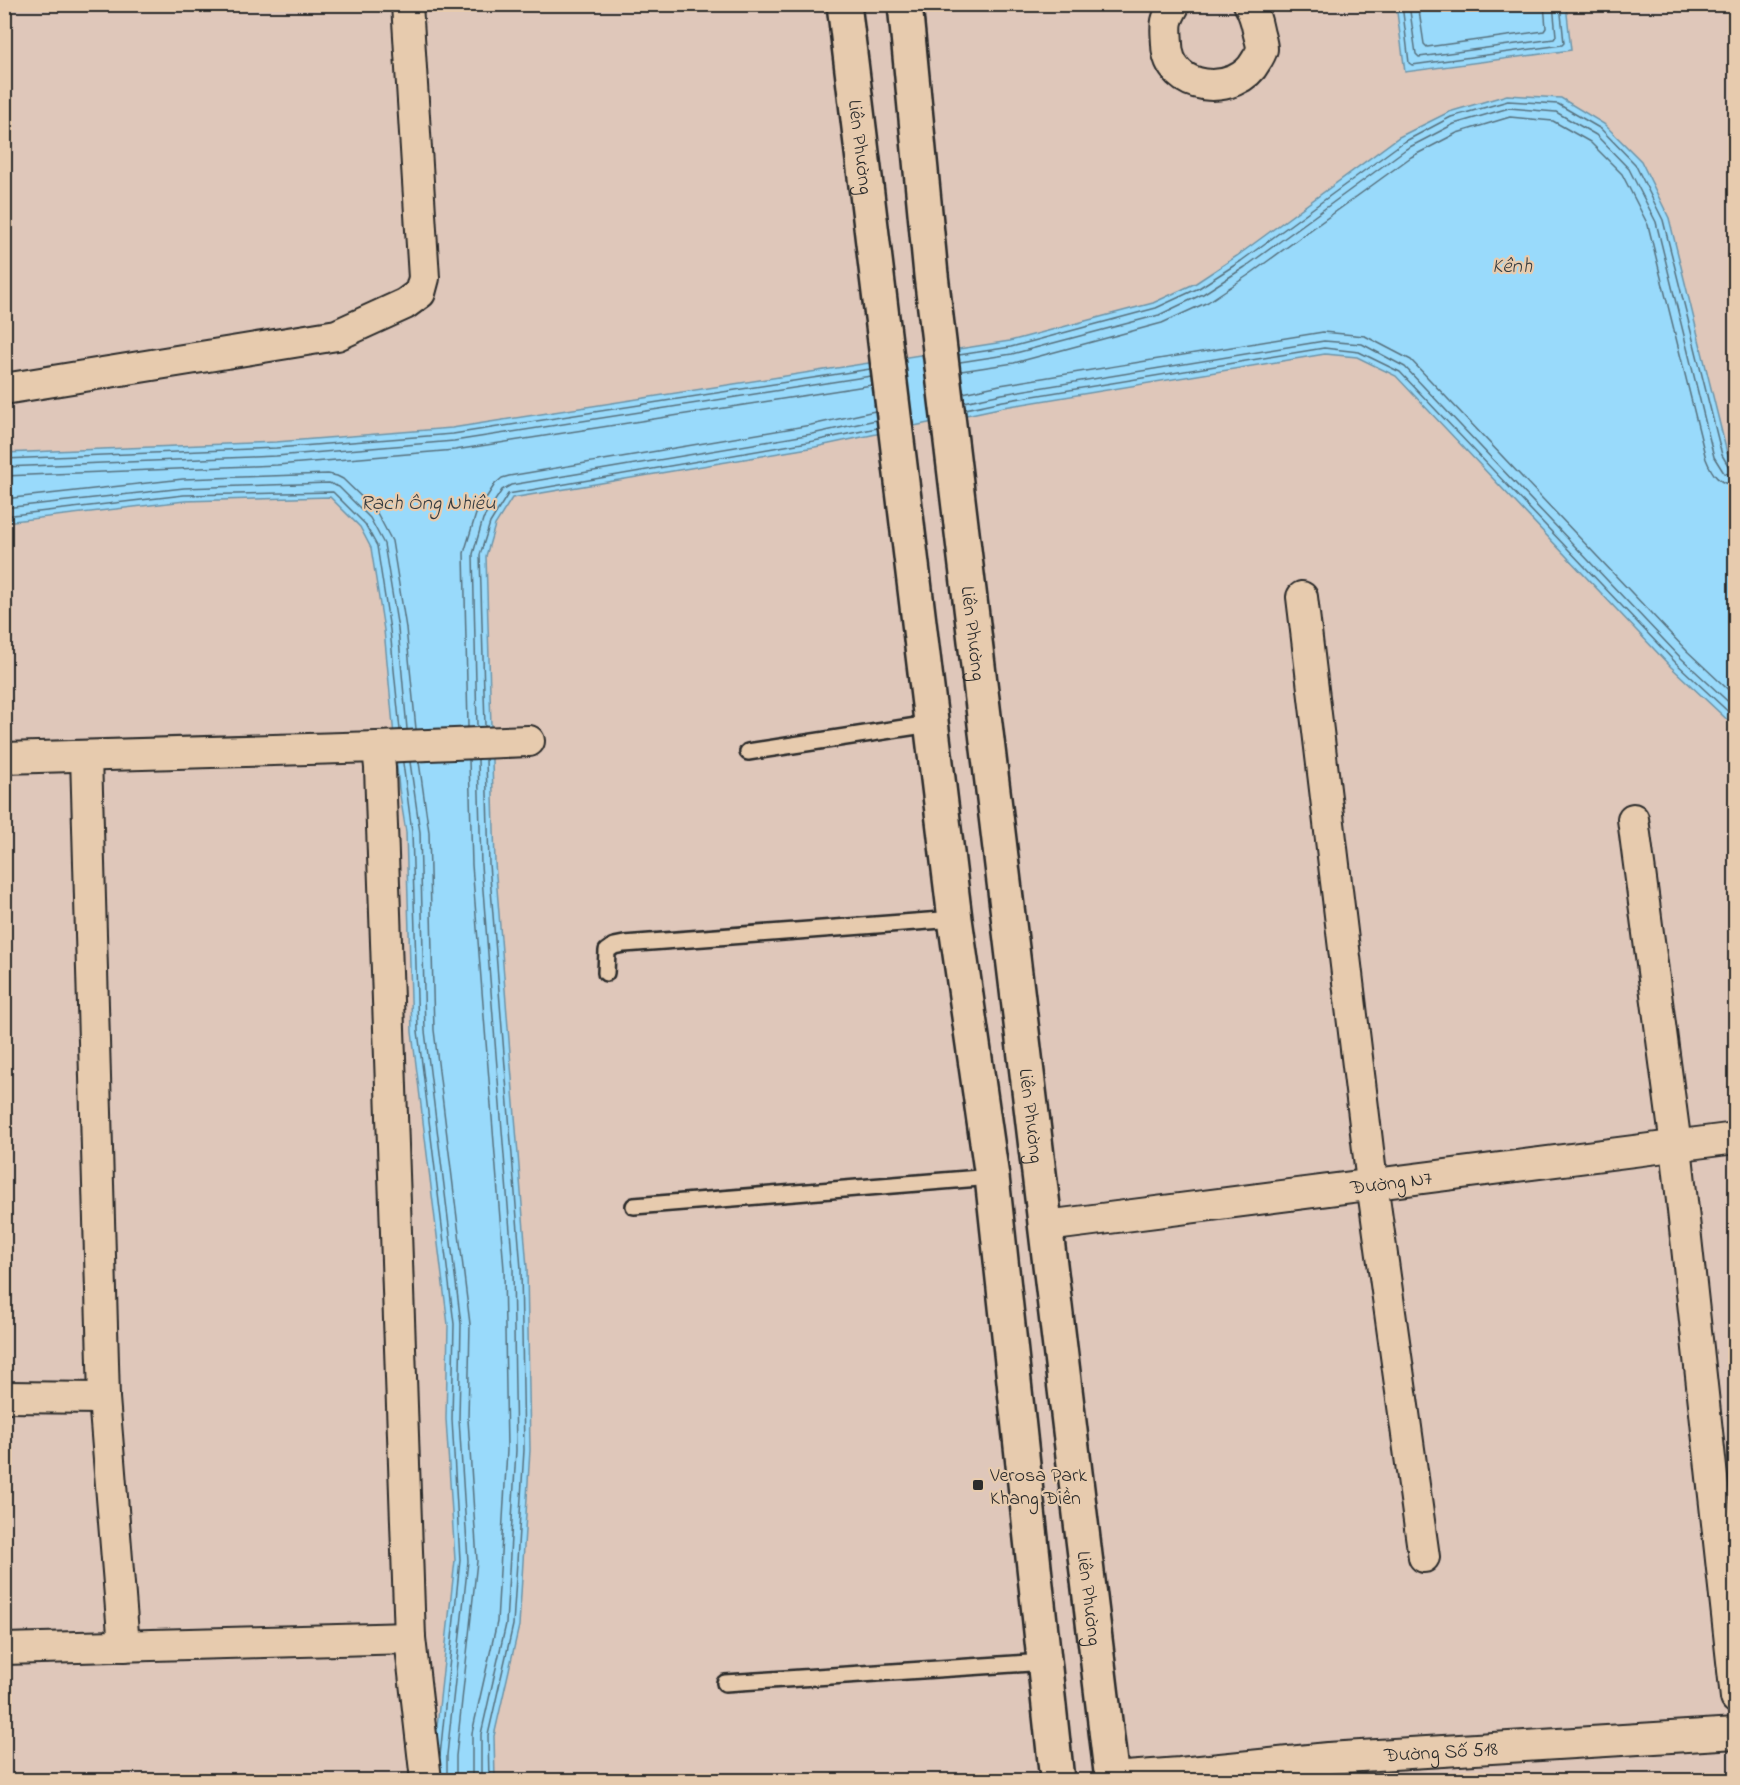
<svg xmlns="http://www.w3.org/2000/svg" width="1740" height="1785" font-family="'Indie Flower',sans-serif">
  <rect width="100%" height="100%" fill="#dfc7ba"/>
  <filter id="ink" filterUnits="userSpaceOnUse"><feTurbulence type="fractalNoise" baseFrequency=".0167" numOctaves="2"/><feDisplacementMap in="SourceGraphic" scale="12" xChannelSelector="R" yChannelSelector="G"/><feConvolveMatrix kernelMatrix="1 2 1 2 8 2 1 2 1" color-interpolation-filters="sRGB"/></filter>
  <g filter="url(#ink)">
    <path fill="#99dafb" stroke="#6d94a8" stroke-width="1.5" d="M1396 5H1566L1571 50 1405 72Z
      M1507 95 1561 98 1604 124 1641 161 1669 218 1727 453 1735 467V727L1671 667 1396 376 1357 357 1325 354 1004 407 815 447 512 498 495 525 486 556 495 863 527 1268 530 1450 519 1626 494 1736 495 1780H433L434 1754 455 1560 446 1419 448 1325 412 1032 406 832 399 789 384 630 371 548 360 527 330 497 185 501 5 522 4 453 276 442 452 428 1010 341 1153 303 1196 283 1237 256 1399 137 1449 112Z"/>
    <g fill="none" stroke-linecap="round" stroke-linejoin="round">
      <path stroke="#57717e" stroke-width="1.5" d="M1402 4 1409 63 1412 65 1562 45 1564 43 1560 4
        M1409 4 1416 54 1419 57 1554 39 1556 36 1553 4
        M1418 4 1424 44 1427 47 1544 31 1546 28 1544 4
        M959 355 1011 347 1156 308 1199 288 1241 261 1402 143 1451 117 1508 101 1558 104 1601 129 1635 164 1663 220 1722 455 1729 467 1736 469
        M960 362 1012 354 1159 315 1203 294 1245 267 1406 149 1454 124 1509 108 1556 112 1596 135 1629 169 1656 222 1714 457 1724 473 1736 476
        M961 371 1014 363 1162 323 1208 302 1250 274 1411 157 1457 133 1510 117 1553 121 1590 142 1622 174 1648 225 1706 459C1712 474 1719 485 1736 485
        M963 393 1000 385 1323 332 1365 336 1411 360 1687 651 1736 697
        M964 402 1002 394 1324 341 1362 344 1405 367 1681 658 1736 709
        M965 409 1003 401 1324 348 1359 352 1400 372 1676 663 1736 719
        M4 459 276 448 453 434 870 369
        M4 467 276 456 454 441 871 376
        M4 476 277 465 455 450 872 385
        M4 499 183 479 328 474 337 476 343 479 376 511 392 541 406 628 416 729
        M4 508 184 488 329 483 339 487 370 518 384 544 398 629 407 729
        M4 516 184 495 333 492 365 524 377 546 390 630 400 730
        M485 726 480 555 490 523 508 494 814 441 877 428
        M468 727 464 553 476 514 495 484 502 478 509 476 811 425 875 411
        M477 727 473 554 483 519 502 490 511 485 812 434 876 420
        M486 759 489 864 521 1269 524 1450 513 1625 488 1735 489 1780
        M469 760 472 865 504 1269 507 1450 497 1622 472 1733V1780
        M478 760 481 865 513 1269 516 1450 506 1624 481 1734V1780
        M410 762 420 832 425 1031 461 1324 459 1419 468 1561 447 1755V1780
        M419 762 429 832 434 1030 470 1324 468 1419 477 1561 456 1756V1780
        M403 763 412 832 418 1031 454 1324 452 1419 460 1560 440 1756"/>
      <g stroke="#2b2b2b" stroke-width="20">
        <path id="service" d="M748 752 930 724
          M606 973 607 951 614 946 624 944 955 919
          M634 1206 992 1177
          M725 1683 1045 1662"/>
      </g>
      <g stroke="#2b2b2b" stroke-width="34">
        <g id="minor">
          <path d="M1175 4C1164 23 1166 24 1167 44 1168 93 1237 97 1256 61 1258 58 1261 53 1262 49 1262 43 1259 36 1258 30 1256 20 1254 13 1249 4"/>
          <path d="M4 389 337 335 405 304 420 293 424 278 407 4"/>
          <path d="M1302 597 1372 1183 1424 1557"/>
          <path d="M378 747 529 741"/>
          <path d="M86 756 104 1398 124 1646"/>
          <path d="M4 758 378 747 380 768 410 1638 426 1780"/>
          <path d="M1633 819 1676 1146 1736 1698"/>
          <path id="s1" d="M1046 1226 1736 1138"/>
          <path d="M4 1397 104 1398"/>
          <path d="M4 1649 410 1638"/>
          <path id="s2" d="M1112 1778 1180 1773 1328 1758 1736 1733"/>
        </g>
      </g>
      <g stroke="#2b2b2b" stroke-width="38">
        <g id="tertiary">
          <path id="s3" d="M844 4 955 919 992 1177 1057 1780"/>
          <path id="s4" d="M905 4 931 275 1112 1780"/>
        </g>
      </g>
      <use href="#service" stroke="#e7cbae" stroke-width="15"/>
      <use href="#minor" stroke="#e7cbae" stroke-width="30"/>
      <use href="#tertiary" stroke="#e7cbae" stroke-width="33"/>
    </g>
  </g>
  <rect fill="#2b2b2b" stroke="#e7cbae" stroke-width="2" x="972" y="1479" width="12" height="12" rx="3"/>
  <g text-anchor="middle" stroke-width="4.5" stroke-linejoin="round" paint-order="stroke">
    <g font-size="20" fill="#2b2b2b" stroke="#e7cbae">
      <text dy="7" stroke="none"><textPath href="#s3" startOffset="144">Liên Phường</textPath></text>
      <text dy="7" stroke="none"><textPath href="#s4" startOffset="633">Liên Phường</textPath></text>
      <text dy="7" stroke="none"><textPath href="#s4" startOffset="1119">Liên Phường</textPath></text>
      <text dy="7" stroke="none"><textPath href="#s1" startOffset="348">Đường N7</textPath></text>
      <text dy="7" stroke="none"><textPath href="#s4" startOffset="1605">Liên Phường</textPath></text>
      <text dy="7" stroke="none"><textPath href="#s2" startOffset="330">Đường Số 518</textPath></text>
    </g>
    <g font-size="20" fill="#2b2b2b" stroke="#e7cbae" text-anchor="start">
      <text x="990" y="1481">Verosa Park<tspan x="990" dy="23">Khang Điền</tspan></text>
    </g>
    <g font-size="21" font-style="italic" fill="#363c40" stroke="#e7cbae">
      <text x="1512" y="272">Kênh</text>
      <text x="428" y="509">Rạch Ông Nhiêu</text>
    </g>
  </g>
  <rect width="1740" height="1785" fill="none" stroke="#e7cbae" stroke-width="24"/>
  <rect x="12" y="12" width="1716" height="1761" fill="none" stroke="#2b2b2b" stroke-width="2" filter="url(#ink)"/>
</svg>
